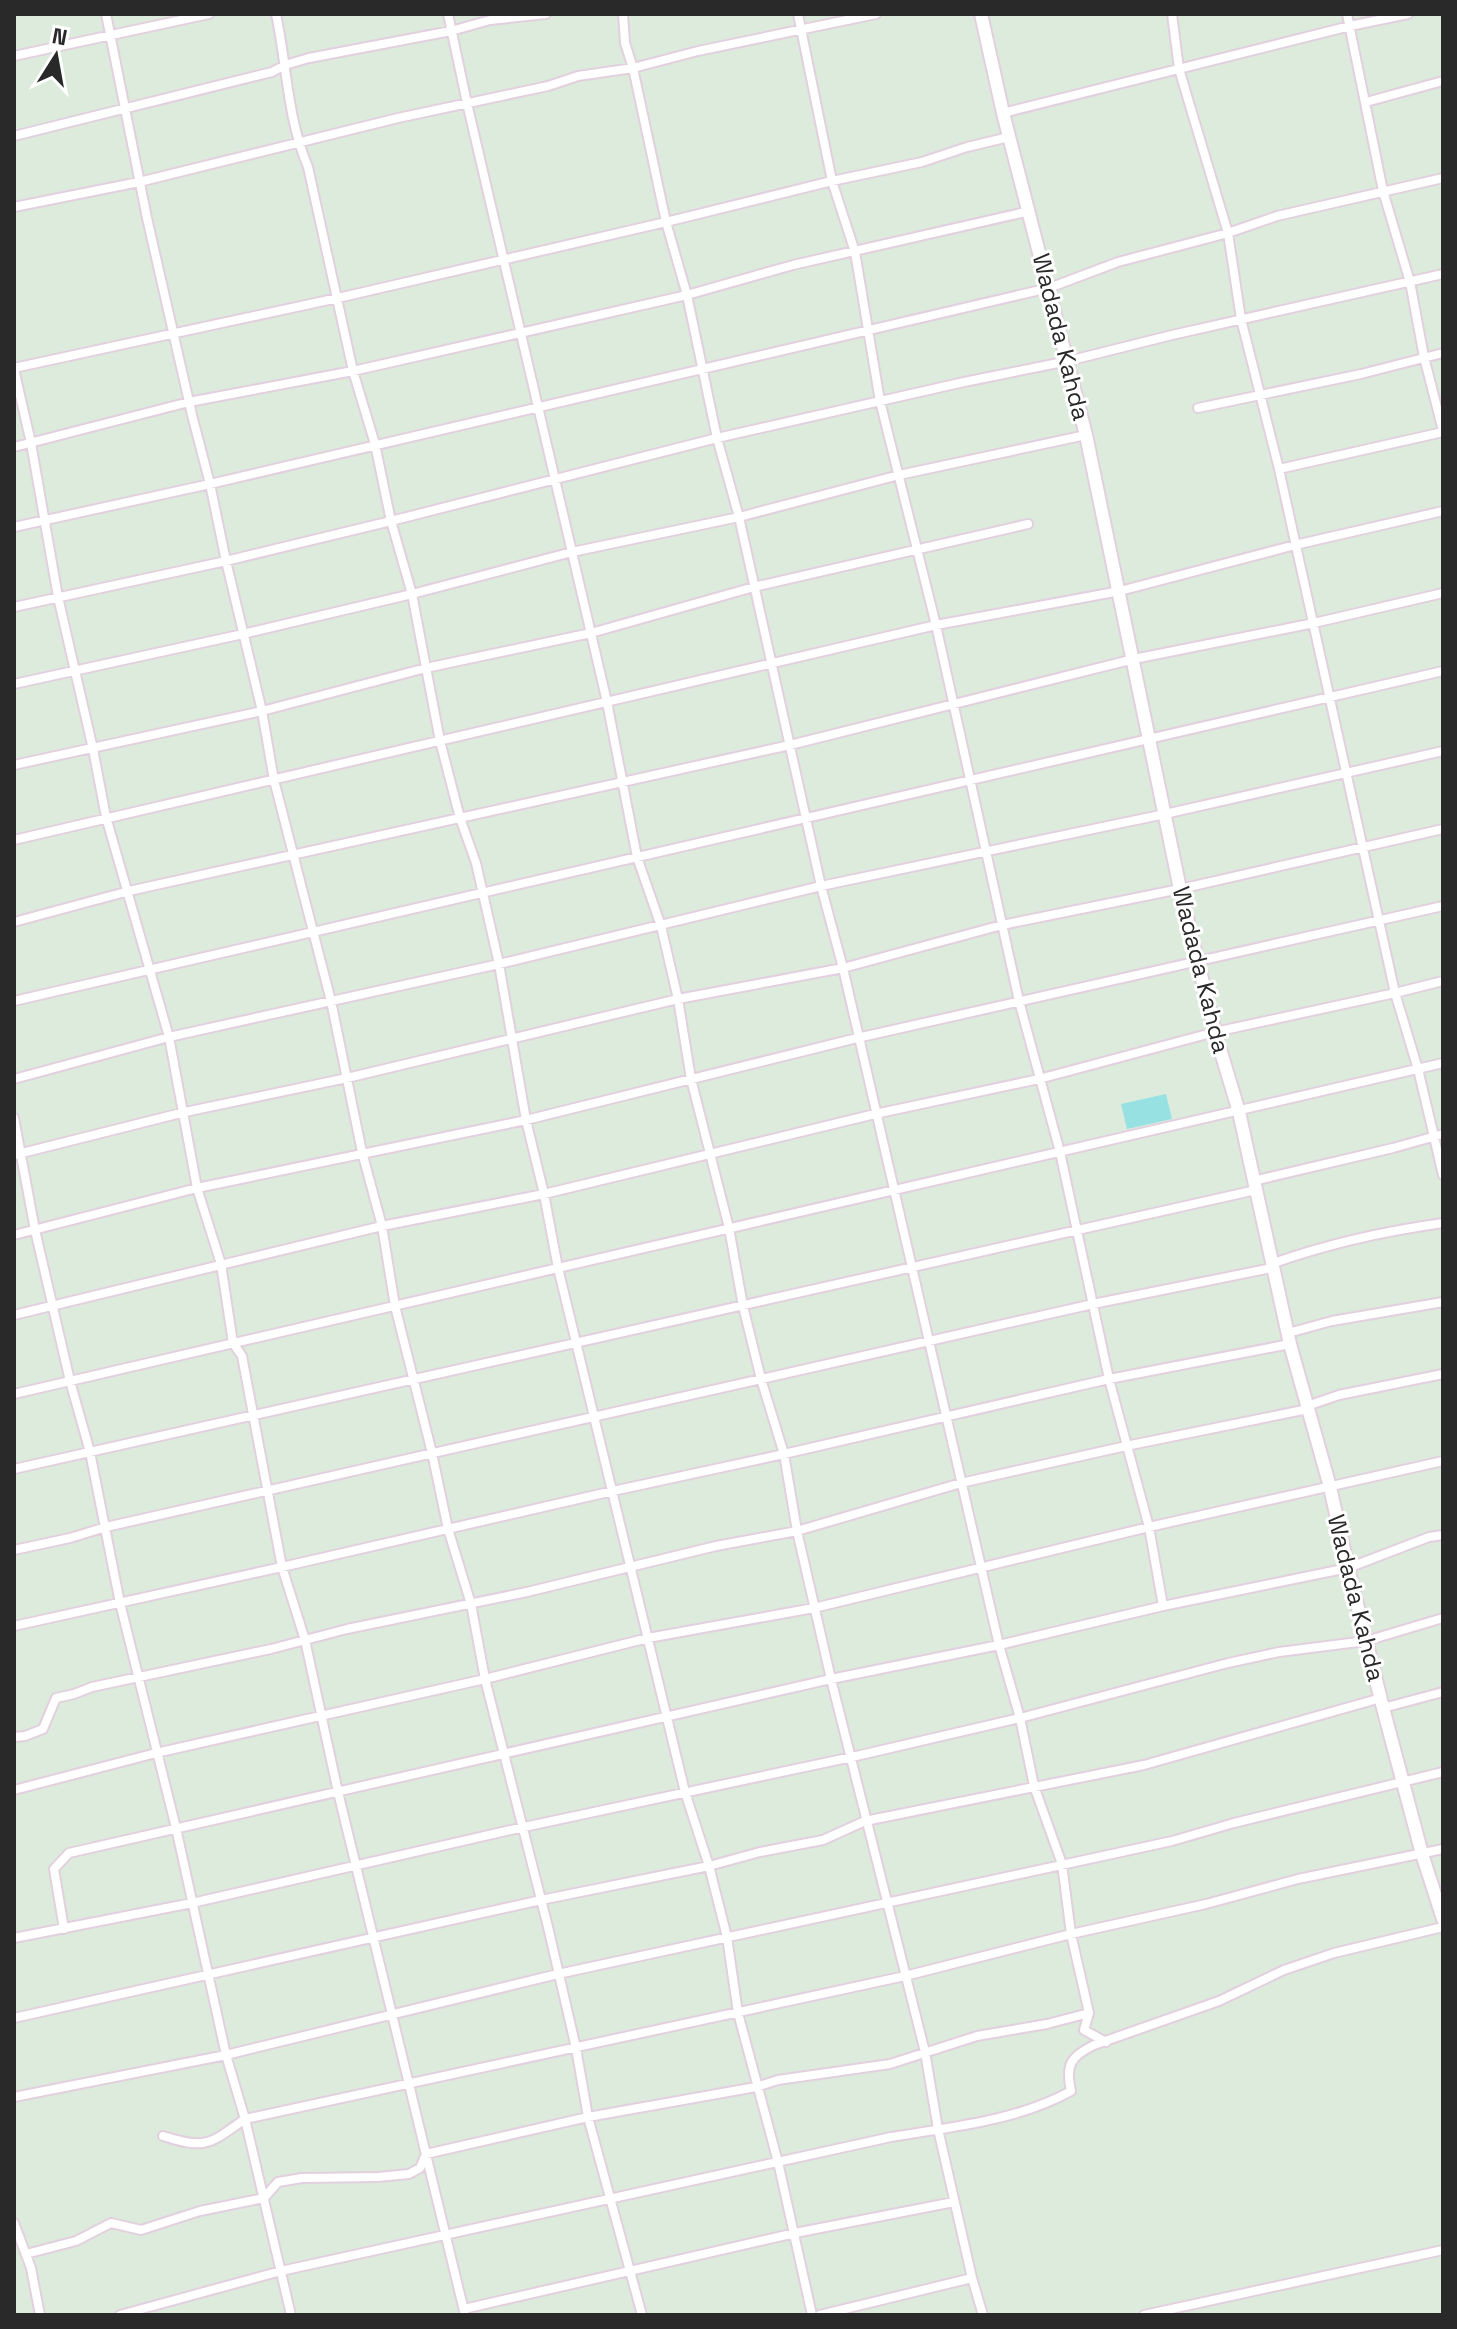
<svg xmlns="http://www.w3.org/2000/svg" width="1457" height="2329" font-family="'Space Grotesk',sans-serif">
  <rect width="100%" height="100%" fill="#dcebdb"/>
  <path fill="#97e1e2" d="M1166 1094 1172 1119 1127 1129 1121 1104Z"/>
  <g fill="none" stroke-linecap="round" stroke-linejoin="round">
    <g stroke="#e2d0df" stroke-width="12">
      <path id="street" d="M106 14 147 218 192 415 210 484 226 561 262 711 274 780 331 1001 362 1152 382 1226 395 1306 432 1453 448 1529 471 1604 485 1679 548 1927 576 2048 588 2117 642 2315
        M276 14C287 65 287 118 308 167L353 371 375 444 391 521 412 594 440 741 460 818 476 863 499 964 526 1120 544 1194 558 1268 685 1792 709 1866 727 1937 738 2013 778 2162 812 2315
        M448 14 467 103 607 702 637 857 661 926 678 999 691 1079 729 1228 743 1306 761 1379 784 1454 797 1531 831 1679 925 2052 938 2129 972 2278 983 2315
        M623 14 625 43 633 68 666 222 687 295 717 438 739 517 821 886 843 968 999 1645 1020 1718 1034 1786 1062 1864 1071 1934 1089 2013
        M798 14 832 181 855 252 880 401 936 625 1019 1001 1060 1152 1109 1379 1149 1527 1163 1606
        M1172 14 1179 69 1228 233 1241 319 1279 469 1395 993 1418 1069 1443 1175
        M1347 14 1383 191 1410 282 1424 357 1443 431
        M14 56 209 14
        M1366 102 1443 81
        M1003 113 1350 26 1408 14
        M14 136 272 72 285 65 309 58 451 31 490 20 546 14
        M14 207 139 182 398 118 548 86 578 76 633 68 698 51 876 14
        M14 368 338 298 666 222 832 181 922 162 967 147 1009 137
        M14 369 31 443 58 597 93 749 106 817 169 1037 197 1188 221 1264 233 1343 242 1356 282 1567 305 1640 338 1792 465 2315
        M1198 408 1361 374 1443 353
        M14 447 189 402 353 371 687 295 793 265 1030 211
        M1279 469 1443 432
        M14 527 210 484 1049 288 1118 262 1228 233 1277 216 1443 178
        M14 607 226 561 391 521 717 438 964 382 1068 361 1172 335 1443 274
        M14 684 243 634 412 594 572 552 739 517 899 475 1086 435
        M14 765 262 711 426 668 591 633 754 587 1028 524
        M14 840 936 625 1120 591 1295 545 1443 511
        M14 922 129 891 790 745 1134 659 1314 623 1443 593
        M14 1001 1443 671
        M14 1079 169 1037 499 964 821 886 1165 814 1443 751
        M14 1118 35 1230 70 1381 90 1452 120 1603 176 1828 226 2055 245 2119 291 2315
        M14 1155 185 1112 347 1078 678 999 843 968 1002 925 1180 889 1443 829
        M1253 1181 1393 1148 1443 1134
        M14 1235 197 1188 526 1120 857 1038 1443 906
        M1271 1264C1327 1244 1385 1231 1443 1223
        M14 1315 382 1226 544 1194 875 1114 1039 1079 1215 1032 1395 993 1443 981
        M1288 1333 1332 1321 1443 1302
        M14 1394 1443 1063
        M1307 1406 1339 1395 1443 1374
        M14 1469 1256 1190
        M14 1550 70 1538 106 1527 1093 1304 1272 1268
        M14 1626 282 1567 613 1491 784 1454 1109 1379 1290 1344
        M1383 1708 1443 1692
        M14 1737 25 1736 43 1729 56 1698 74 1694 92 1687 271 1649 347 1629 527 1592 716 1546 797 1531 961 1483 1126 1446 1308 1409
        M14 1790 156 1753 485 1679 648 1638 814 1608 1149 1527 1443 1461
        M64 1929 54 1869 69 1853 831 1679 999 1645 1163 1606 1348 1568 1429 1537 1443 1535
        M14 1938 192 1903 524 1827 852 1757 1020 1718 1228 1663 1279 1652 1366 1641 1443 1618
        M14 2018 541 1900 709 1866 760 1852 823 1840 865 1821 1144 1765 1381 1698
        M14 2097 226 2055 558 1974 1172 1841 1234 1823 1443 1772
        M163 2136C207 2150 209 2144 245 2119L905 1976 1071 1934 1206 1904 1298 1879 1443 1849
        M14 2223 31 2268 40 2315
        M26 2254 76 2241 111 2223 141 2230 200 2211 264 2198 278 2182 302 2178 378 2177 409 2174 420 2168 426 2154 588 2117 756 2087 778 2080 890 2064 977 2036 1047 2024 1089 2013 1084 2030 1106 2042
        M464 2309 795 2233 954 2202
        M120 2315 281 2271 891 2137C951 2127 1017 2121 1071 2091 1065 2065 1071 2056 1094 2045L1219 2001 1284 1970 1334 1953 1443 1927
        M820 2315 972 2278
        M1144 2315 1443 2250"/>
    </g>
    <g stroke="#e2d0df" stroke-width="16">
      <path id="secondary" d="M981 14 1003 113 1086 435 1180 889 1215 1032 1239 1112 1290 1344 1330 1487 1348 1568 1383 1708 1422 1854 1443 1919"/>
    </g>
    <use href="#street" stroke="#fff" stroke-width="8"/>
    <use href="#secondary" stroke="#fff" stroke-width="12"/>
  </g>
  <g text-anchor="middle" stroke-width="6" stroke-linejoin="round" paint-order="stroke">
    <g font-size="24" fill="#292929" stroke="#fff">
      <text transform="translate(1061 337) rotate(76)" y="8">Wadada Kahda</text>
      <text transform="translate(1201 970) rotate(76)" y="8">Wadada Kahda</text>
      <text transform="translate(1356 1598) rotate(76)" y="8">Wadada Kahda</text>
    </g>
  </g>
  <rect width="1457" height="2329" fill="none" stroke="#292929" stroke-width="32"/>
  <g transform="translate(56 56) rotate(11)" stroke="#ffffff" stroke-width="6" paint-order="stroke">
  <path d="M0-6L14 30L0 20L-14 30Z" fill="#292929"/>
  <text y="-12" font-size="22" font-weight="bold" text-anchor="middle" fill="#292929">N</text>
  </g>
</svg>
